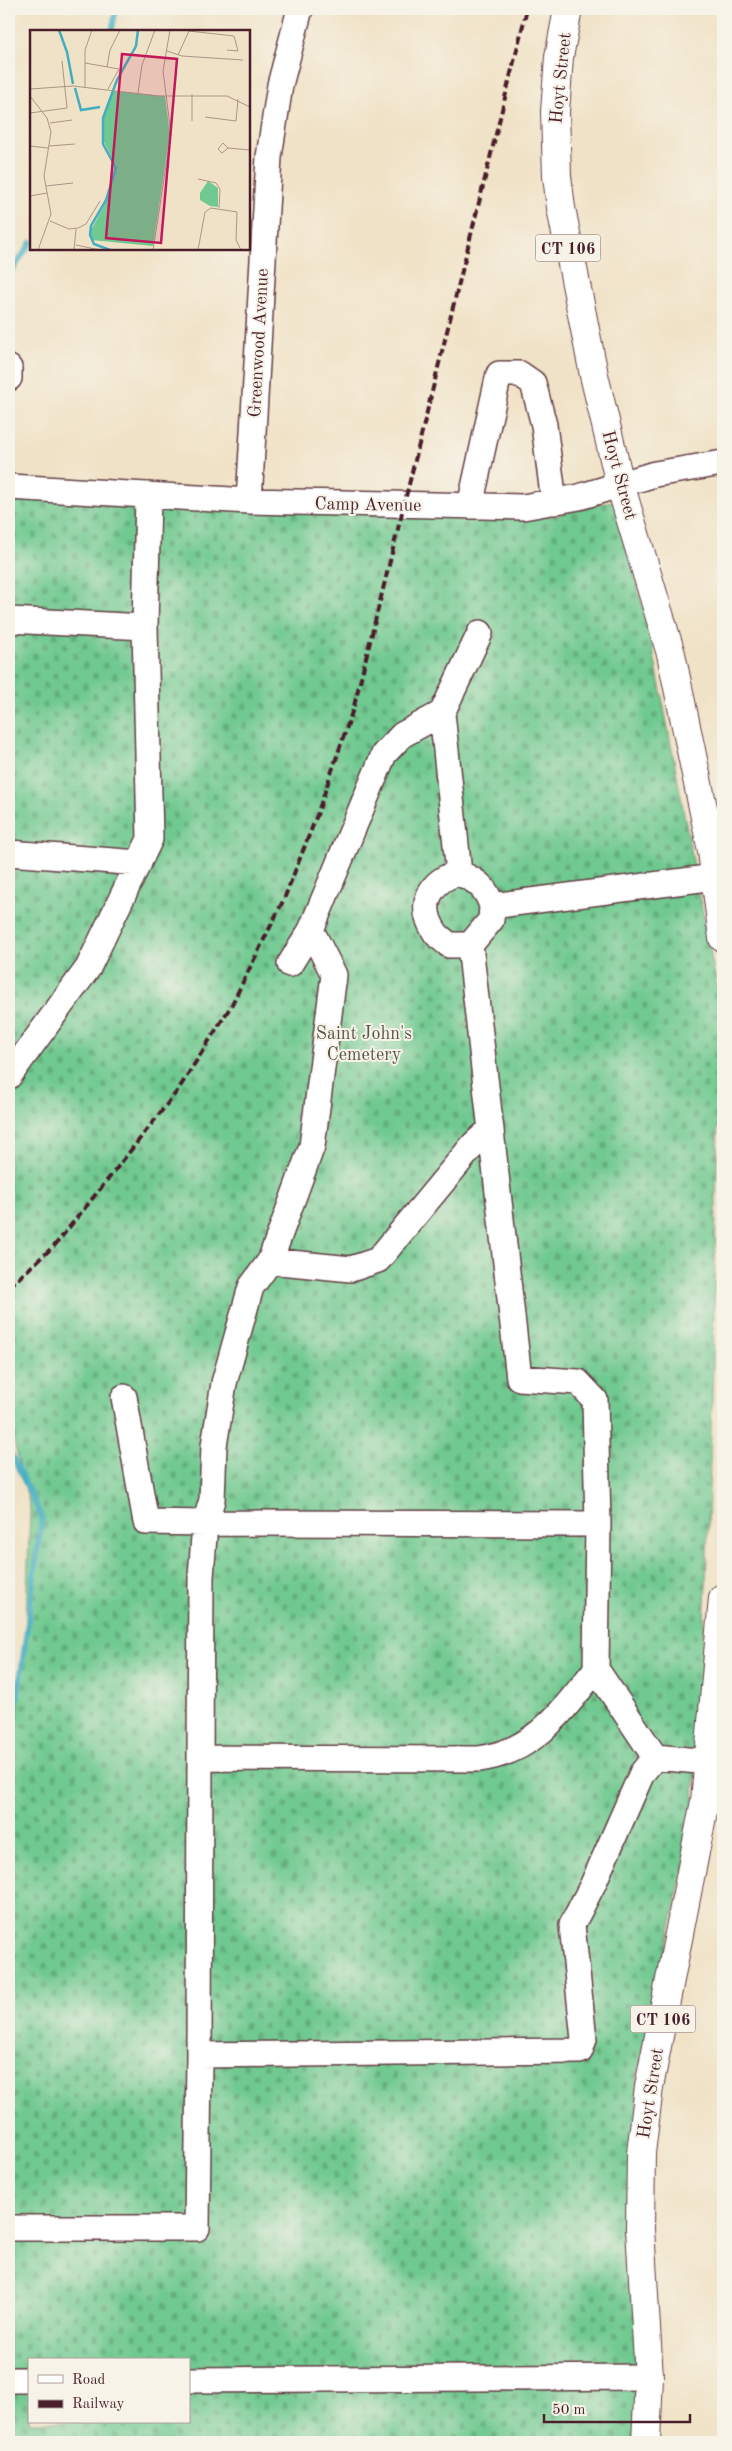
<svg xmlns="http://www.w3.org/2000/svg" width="732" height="2451" font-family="'Old Standard TT',serif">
  <defs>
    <pattern id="cemetery-stones" width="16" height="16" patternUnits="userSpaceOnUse" patternTransform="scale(1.25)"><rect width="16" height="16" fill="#70c990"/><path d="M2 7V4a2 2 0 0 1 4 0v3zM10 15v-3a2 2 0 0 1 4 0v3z" fill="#62ac7c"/></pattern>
  </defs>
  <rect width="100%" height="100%" fill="#f7f3e8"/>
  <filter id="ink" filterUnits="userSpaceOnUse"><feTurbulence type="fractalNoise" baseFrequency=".02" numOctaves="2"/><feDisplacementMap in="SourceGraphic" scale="10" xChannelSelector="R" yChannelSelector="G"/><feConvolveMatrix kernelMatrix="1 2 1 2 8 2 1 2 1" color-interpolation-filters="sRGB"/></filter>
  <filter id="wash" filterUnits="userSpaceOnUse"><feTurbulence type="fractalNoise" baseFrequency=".0096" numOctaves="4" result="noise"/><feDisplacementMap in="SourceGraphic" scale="20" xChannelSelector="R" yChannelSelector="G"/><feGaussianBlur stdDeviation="1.12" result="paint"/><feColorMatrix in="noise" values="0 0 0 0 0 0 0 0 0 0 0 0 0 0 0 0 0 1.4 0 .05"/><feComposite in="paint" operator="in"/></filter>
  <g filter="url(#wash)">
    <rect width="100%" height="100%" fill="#f0e2c6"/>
    <path fill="url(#cemetery-stones)" stroke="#5d745e" fill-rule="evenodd" d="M9 496 276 509 554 516 615 500 650 634 720 1003 712 1403 706 1585 692 1834 638 2072 639 2442H9V1802L12 1792 26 1619 30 1508 9 1422ZM29 2360H189V2422H29Z"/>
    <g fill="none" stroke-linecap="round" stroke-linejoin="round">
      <path stroke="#43adc2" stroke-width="5.5" d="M112 31 116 9
        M9 276 31 242
        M9 1449 42 1518 14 1723 9 1743"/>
    </g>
  </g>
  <g filter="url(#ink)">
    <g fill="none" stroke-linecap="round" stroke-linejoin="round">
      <g stroke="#633c42" stroke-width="28">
        <path id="minor" d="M9 378V368
          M9 487 249 501 523 507 579 497 655 474 723 463
          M249 501 269 157 280 85 300 9
          M470 506 499 374H520L533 383 544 425 554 502
          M9 620 145 627
          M480 633 442 713 459 873C476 880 486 887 492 906L715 877
          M9 853 139 863
          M459 873C430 880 417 905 435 932 438 937 445 941 449 945H470
          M492 906 491 920 470 945 519 1378 578 1382 595 1400 598 1524 205 1523 201 1577 200 1758 479 1759C535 1752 563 1710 596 1669
          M290 964 311 930 384 754 402 735 442 713
          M9 1076 88 968 150 839 145 627 148 495
          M270 1261 312 1146 334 975 311 930
          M124 1397 146 1522 205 1523 212 1500 214 1446 224 1383 251 1287 270 1261 351 1269 378 1260 474 1144 491 1129
          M598 1524 596 1669 655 1757 709 1762
          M200 1758 199 2055 580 2051 584 2039 572 1925 593 1884 642 1773 655 1757
          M9 2228H197L199 2055
          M9 2380H29
          M189 2380 649 2377"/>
      </g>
      <g stroke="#633c42" stroke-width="30">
        <path id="major" d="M568 9 559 57 555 112 557 176 561 208 594 375 620 484 671 654 712 851 723 938
          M646 2442 649 2377 640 2229 641 2153 649 2087 705 1801 723 1598"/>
      </g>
      <use href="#minor" stroke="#fff" stroke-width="25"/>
      <use href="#major" stroke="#fff" stroke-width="28"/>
      <path stroke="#4a1f2b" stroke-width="4" stroke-dasharray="8 4" stroke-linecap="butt" d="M9 1287 55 1245 113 1173 178 1090 231 1006 284 899 317 815 354 706 527 9"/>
    </g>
  </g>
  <g text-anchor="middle" stroke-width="4" stroke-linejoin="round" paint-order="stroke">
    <g fill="#f7f3e8" stroke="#7e5f64" stroke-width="1">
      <rect x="535.5" y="234.5" width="65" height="27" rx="4"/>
      <rect x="630.5" y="2005.5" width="65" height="27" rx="4"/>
    </g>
    <g font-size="16" font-weight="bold" fill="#4a1f2b">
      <text x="568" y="254">CT 106</text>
      <text x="663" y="2025">CT 106</text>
    </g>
    <g font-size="18" fill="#4a1f2b" stroke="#f7f3e8">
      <text transform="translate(560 78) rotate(-84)" y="6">Hoyt Street</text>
      <text transform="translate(258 343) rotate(-87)" y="6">Greenwood Avenue</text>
      <text transform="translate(620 475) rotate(75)" y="6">Hoyt Street</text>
      <text transform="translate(368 504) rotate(1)" y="6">Camp Avenue</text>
      <text transform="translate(650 2093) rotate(-81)" y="6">Hoyt Street</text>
    </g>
    <g font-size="18" fill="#555249" stroke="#f7f3e8">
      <text x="364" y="1039">Saint John's<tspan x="364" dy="21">Cemetery</tspan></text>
    </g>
  </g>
  <g transform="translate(30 30)">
    <rect width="220" height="220" fill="#f0e2c6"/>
    <path d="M83 61 135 66 140 104 123 216 61 210 60 202 75 174 84 146 83 130 73 110V87Z" fill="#70c990"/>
    <path d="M178 151 188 158V177L180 176 170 170V163Z" fill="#70c990"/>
    <path fill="none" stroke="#43adc2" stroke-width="2.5" d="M29 0 37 22 43 54M45 58 51 80 70 77M80 220 64 214 60 205 61 196 76 170 86 138 73 114V88L87 50 106 16 108 0"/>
    <path fill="none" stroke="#ae9488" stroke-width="1" d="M137 21 152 26 213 30M148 25 159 1 204 6 208 21 197 20M55 33 89 39 78 59M77 37 80 20 90 0M55 57V20L62 0M0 59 43 56 128 66H197L220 77M108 63 112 35 125 0M0 66 17 88 21 102 14 146 21 184 8 220M0 83 37 78 32 31M175 87 206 91 208 69M162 91V64M20 93 42 90M0 116 18 118M19 116 45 114M198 118 193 113 188 119 192 123 198 118 220 120M168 149 186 153 190 159 189 178M16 156 43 153M0 166 17 163M20 191 39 199 48 198 56 194 70 171M46 215 70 220M44 220 46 199M123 220 141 104 133 41 140 0M168 220 175 182 181 178 207 182 206 210 211 220"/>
    <path fill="#c2185b" fill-opacity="0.15" stroke="#c2185b" stroke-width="2.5" d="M92 24 147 29 131 213 76 208Z"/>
    <rect width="220" height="220" fill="none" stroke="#4a1f2b" stroke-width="2.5"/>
  </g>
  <rect width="732" height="2451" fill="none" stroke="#f7f3e8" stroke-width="30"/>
  <rect x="28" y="2358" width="162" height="65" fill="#f7f3e8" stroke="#b29e9c"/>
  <rect x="38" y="2375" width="25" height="8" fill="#ffffff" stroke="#b29e9c"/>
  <text x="72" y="2384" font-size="15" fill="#4a1f2b">Road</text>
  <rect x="38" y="2400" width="25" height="8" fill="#4a1f2b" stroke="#b29e9c"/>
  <text x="72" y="2408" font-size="15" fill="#4a1f2b">Railway</text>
  <path d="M544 2414v8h146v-8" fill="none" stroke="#4a1f2b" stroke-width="2.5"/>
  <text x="552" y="2414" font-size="15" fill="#4a1f2b" stroke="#f7f3e8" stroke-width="4" paint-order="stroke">50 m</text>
</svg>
